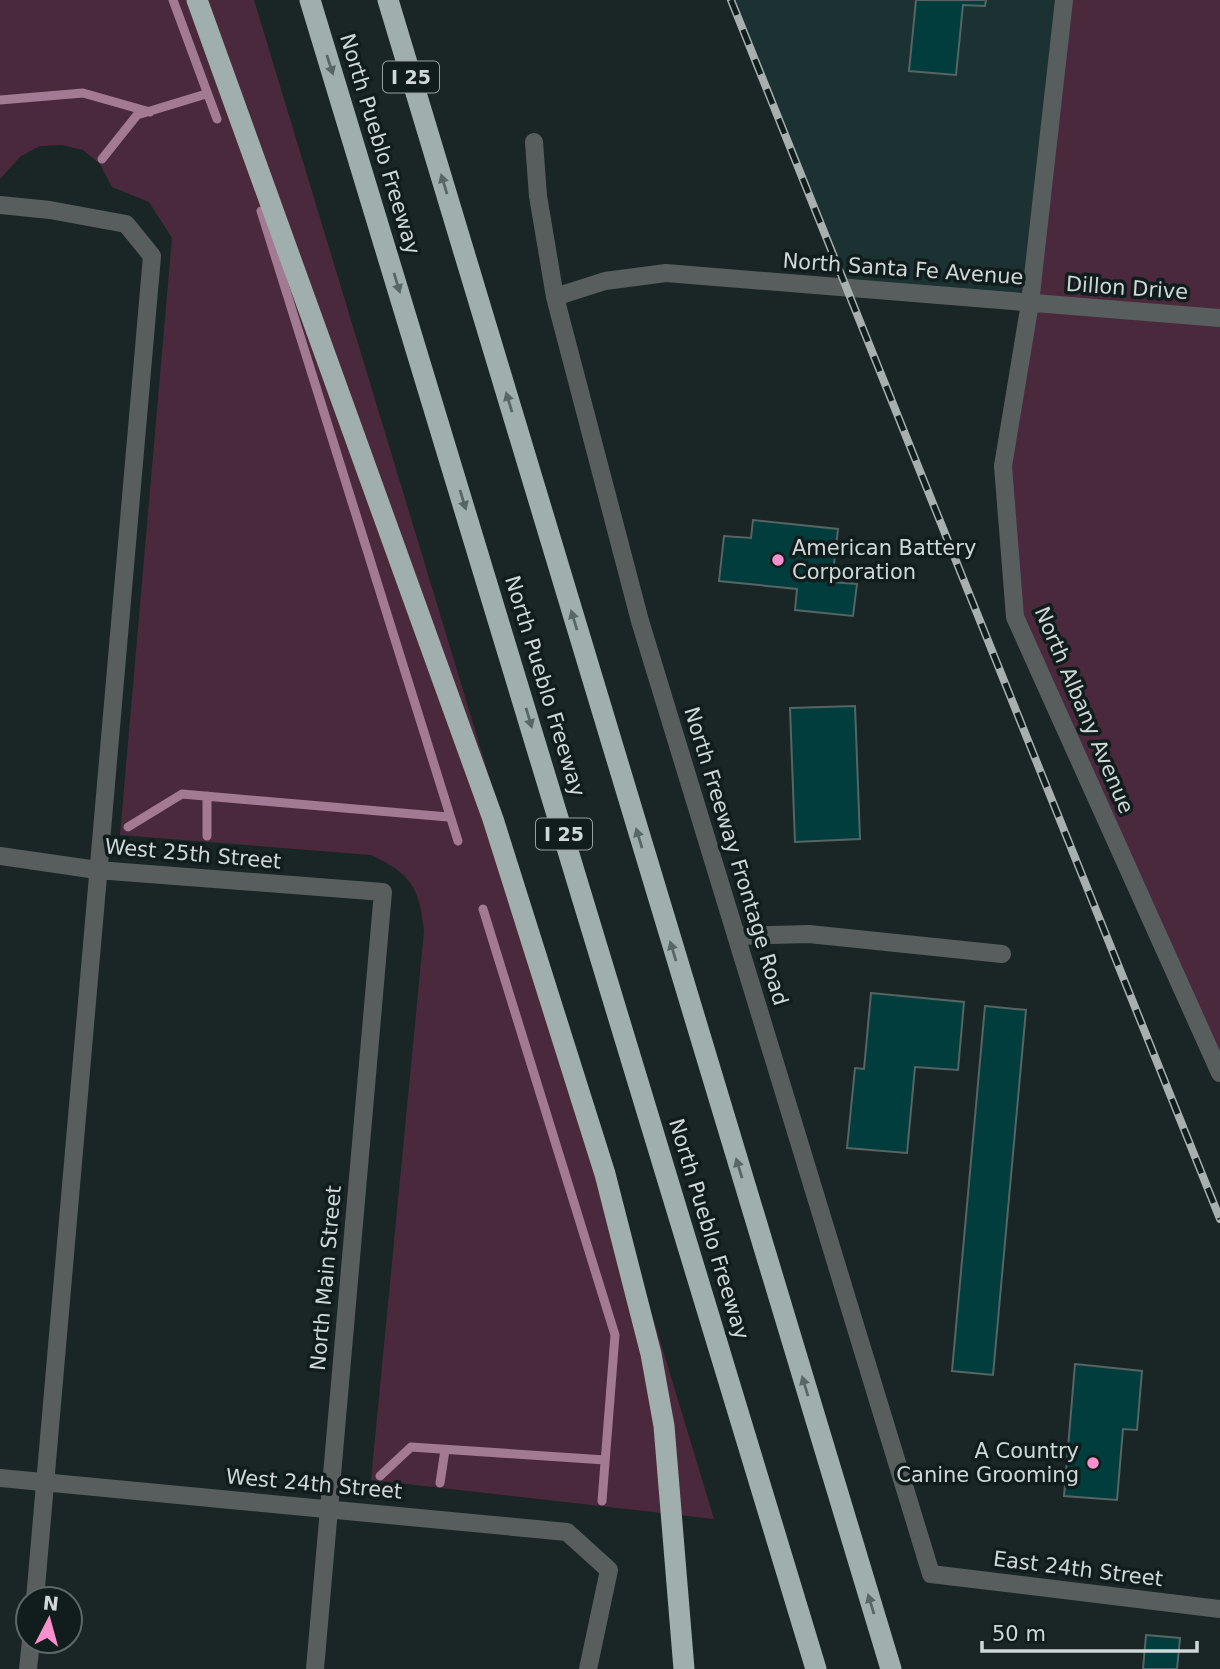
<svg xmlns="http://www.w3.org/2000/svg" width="1220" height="1669" font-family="'DejaVu Sans',sans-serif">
  <rect width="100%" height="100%" fill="#1a2626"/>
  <path fill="#1c3131" d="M731 0H1064L1030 303 846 287Z"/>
  <path fill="#4b293d" d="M0 0H254L714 1519 371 1480 424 931C419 888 412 874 371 855L120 835 172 238 149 202 112 187 100 164 83 150 62 145 40 146 21 156 0 179Z
    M1064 0H1220V1073L1015 617 1003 466Z"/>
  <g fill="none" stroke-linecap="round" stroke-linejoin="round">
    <path stroke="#a27b93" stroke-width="9" d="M173 0 217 119
      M0 100 83 93 150 112
      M102 159 137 115 206 94
      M261 211 458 841
      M207 796V836
      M128 827 182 794 448 817
      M483 909 615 1335 602 1501
      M380 1476 411 1447 605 1460
      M440 1483 445 1450"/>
  </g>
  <path fill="#013d3d" stroke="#576464" stroke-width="2" d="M916 0H986L985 6 963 5 956 75 909 71Z
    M753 520 838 529 832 582 857 584 853 616 795 610 797 589 719 581 724 536 751 538Z
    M855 706 860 839 795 842 790 708Z
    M871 993 964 1002 958 1070 915 1067 907 1153 847 1148 855 1068 864 1069Z
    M985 1006 1026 1010 993 1375 952 1371Z
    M1075 1364 1142 1371 1137 1430 1123 1429 1117 1500 1064 1496Z
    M1146 1635 1180 1638 1177 1669H1143Z"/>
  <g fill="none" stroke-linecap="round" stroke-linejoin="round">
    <path stroke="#585e5e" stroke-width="18" d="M1064 0 1030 303 1003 466 1015 617 1220 1073
      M534 142 538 196 555 297 640 621 931 1574 1220 1609
      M0 205 50 210 126 224 152 256 35 1599
      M555 297 605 281 666 273 1220 318
      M0 856 97 870 383 892 315 1669
      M736 936 809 934 1002 954
      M0 1478 567 1532 609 1570 588 1669
      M28 1669 31 1641"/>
    <path stroke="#a0afae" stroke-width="21" d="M197 0 493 819 605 1174 651 1354 664 1426 684 1669
      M310 0 816 1669
      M388 0 891 1669"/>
    <g stroke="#a7afaf" stroke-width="8">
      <path id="rail" d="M731 0 1220 1219"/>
    </g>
    <use href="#rail" stroke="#111d1d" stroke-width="5" stroke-dasharray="16" stroke-linecap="butt"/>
  </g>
  <defs><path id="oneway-solid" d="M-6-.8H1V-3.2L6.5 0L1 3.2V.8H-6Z" transform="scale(1.75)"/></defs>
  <g fill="#586666">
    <use href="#oneway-solid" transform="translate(330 65) rotate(72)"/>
    <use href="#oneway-solid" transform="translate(444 184) rotate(-107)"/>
    <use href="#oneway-solid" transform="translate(397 283) rotate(73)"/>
    <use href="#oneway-solid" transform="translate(509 402) rotate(-107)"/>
    <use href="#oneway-solid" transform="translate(463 500) rotate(73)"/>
    <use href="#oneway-solid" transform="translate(574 620) rotate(-107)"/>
    <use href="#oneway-solid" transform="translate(529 718) rotate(73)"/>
    <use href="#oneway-solid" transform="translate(639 838) rotate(-107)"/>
    <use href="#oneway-solid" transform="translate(673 951) rotate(-107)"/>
    <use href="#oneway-solid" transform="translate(739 1168) rotate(-107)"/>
    <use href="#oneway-solid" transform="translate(805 1386) rotate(-107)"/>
    <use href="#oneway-solid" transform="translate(871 1604) rotate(-107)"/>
  </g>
  <g fill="#f790cd" stroke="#111d1d" stroke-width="2.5">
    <circle cx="778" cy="560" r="7"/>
    <circle cx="1093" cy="1463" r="7"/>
  </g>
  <g text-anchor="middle" stroke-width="7" stroke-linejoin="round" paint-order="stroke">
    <g fill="#111d1d" stroke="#979f9f" stroke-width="2">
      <rect x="383" y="61.5" width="56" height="31" rx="5"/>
      <rect x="536" y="818.5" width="56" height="31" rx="5"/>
    </g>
    <g font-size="19" font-weight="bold" fill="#d0d7d7">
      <text x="411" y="84">I 25</text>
      <text x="564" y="841">I 25</text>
    </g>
    <g font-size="21" fill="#d0d7d7" stroke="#111d1d">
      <text transform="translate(380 144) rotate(73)" y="7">North Pueblo Freeway</text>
      <text transform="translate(903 269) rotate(4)" y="7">North Santa Fe Avenue</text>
      <text transform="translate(1127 288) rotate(4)" y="7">Dillon Drive</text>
      <text transform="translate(545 686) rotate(73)" y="7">North Pueblo Freeway</text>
      <text transform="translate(1084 710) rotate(67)" y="7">North Albany Avenue</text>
      <text transform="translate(193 854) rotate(5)" y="7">West 25th Street</text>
      <text transform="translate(736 856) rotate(73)" y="7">North Freeway Frontage Road</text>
      <text transform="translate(709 1229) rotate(73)" y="7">North Pueblo Freeway</text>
      <text transform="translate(326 1278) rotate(-85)" y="7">North Main Street</text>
      <text transform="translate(314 1484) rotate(5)" y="7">West 24th Street</text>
      <text transform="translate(1078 1569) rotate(7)" y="7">East 24th Street</text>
    </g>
    <g font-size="21" fill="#d0d7d7" stroke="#111d1d" text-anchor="start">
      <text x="792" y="555">American Battery<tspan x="792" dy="24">Corporation</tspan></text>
      <text x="1079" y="1458" text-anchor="end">A Country<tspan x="1079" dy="24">Canine Grooming</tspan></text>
    </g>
  </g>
  <g transform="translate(49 1620) rotate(6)"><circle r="33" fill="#111d1d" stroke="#5d6767" stroke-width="2"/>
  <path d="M0-5L12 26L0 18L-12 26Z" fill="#f790cd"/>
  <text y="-10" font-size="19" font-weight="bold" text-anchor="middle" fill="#d0d7d7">N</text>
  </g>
  <path d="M982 1641v10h215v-10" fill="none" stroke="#d0d7d7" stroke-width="3.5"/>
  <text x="992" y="1641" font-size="21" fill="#d0d7d7" stroke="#111d1d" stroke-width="5" paint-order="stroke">50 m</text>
</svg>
